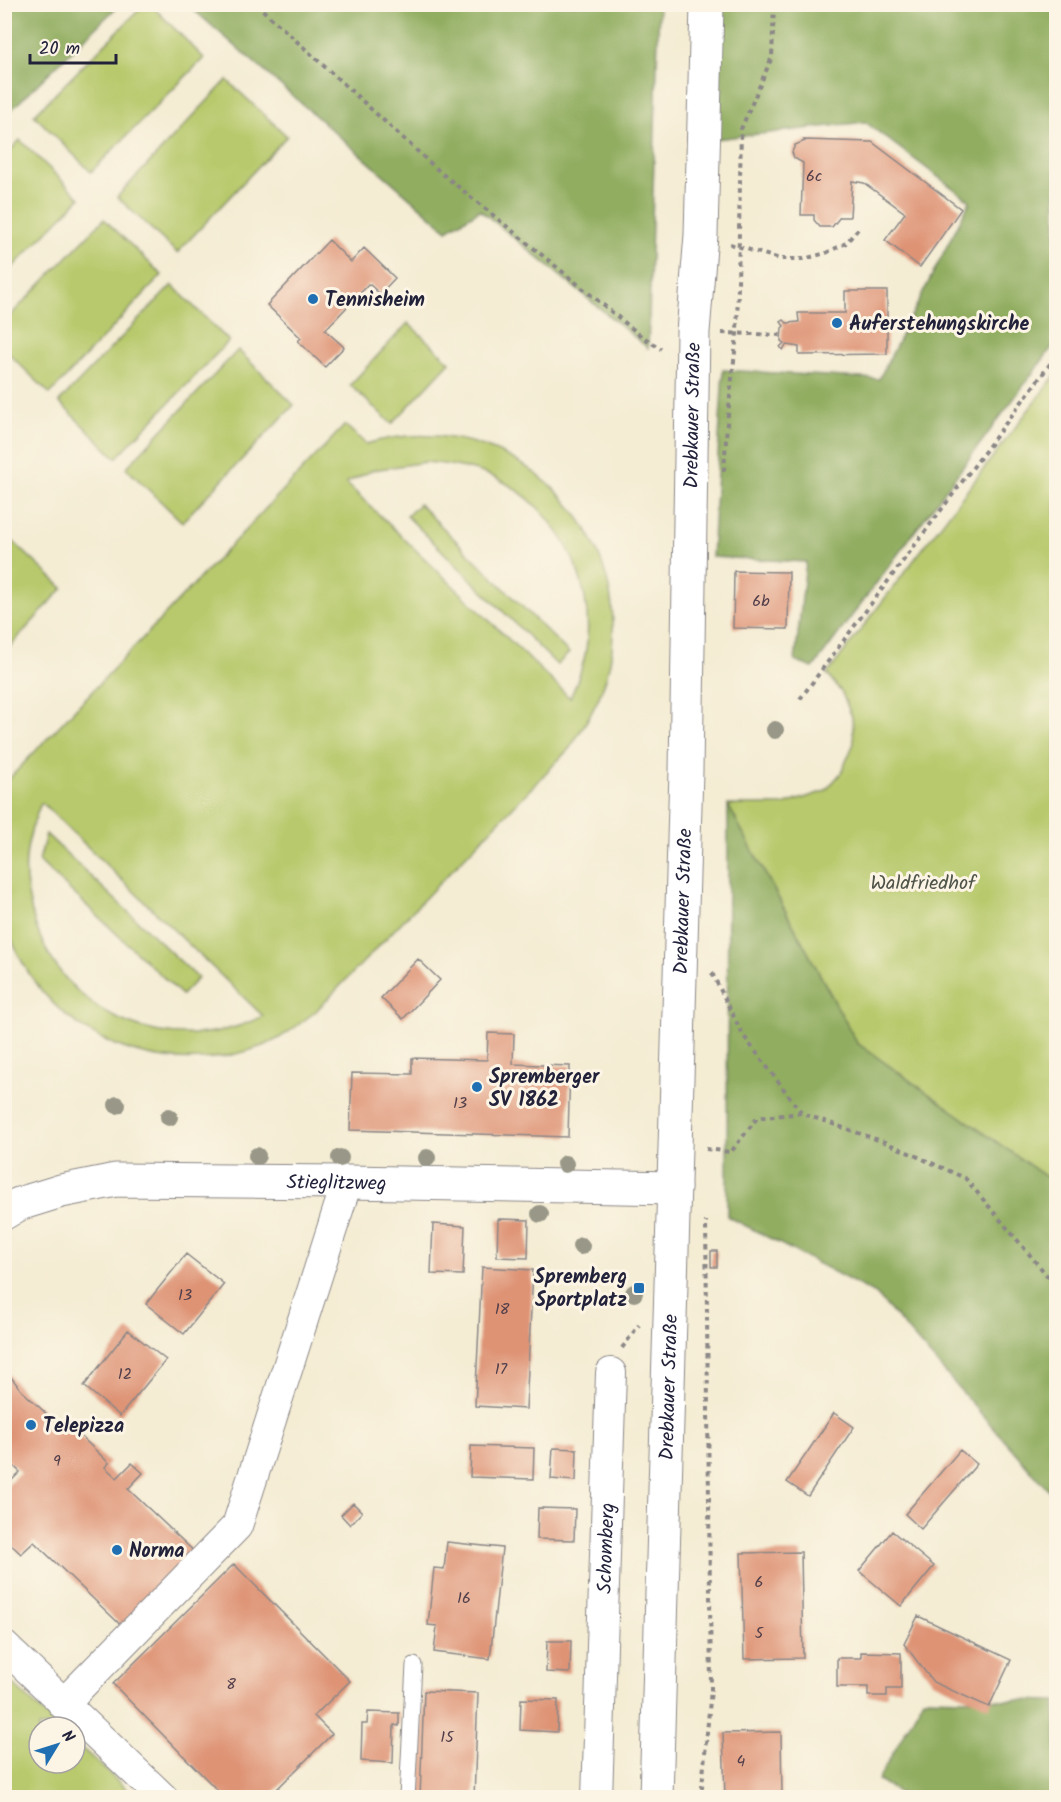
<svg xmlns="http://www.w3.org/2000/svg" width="1061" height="1802" font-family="Kalam,sans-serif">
  <rect width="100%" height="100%" fill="#fcf5e5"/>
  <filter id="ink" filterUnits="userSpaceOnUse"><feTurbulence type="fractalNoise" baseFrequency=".0167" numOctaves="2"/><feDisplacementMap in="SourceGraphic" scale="12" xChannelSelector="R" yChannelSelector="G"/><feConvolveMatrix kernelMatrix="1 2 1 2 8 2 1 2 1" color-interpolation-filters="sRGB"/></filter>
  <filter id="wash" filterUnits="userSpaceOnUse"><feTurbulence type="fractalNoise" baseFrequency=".008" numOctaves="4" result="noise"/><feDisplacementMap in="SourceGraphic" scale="24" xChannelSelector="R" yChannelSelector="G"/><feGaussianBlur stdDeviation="1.35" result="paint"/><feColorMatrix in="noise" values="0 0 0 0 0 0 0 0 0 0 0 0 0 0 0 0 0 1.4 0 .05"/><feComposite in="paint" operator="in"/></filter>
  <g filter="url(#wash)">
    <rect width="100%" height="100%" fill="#f4ecd3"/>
    <path fill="#b7c96c" stroke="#6c7654" stroke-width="1.5" fill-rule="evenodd" d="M144 5H151L204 58 91 172 34 115Z
      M227 80 287 136 177 253 117 197Z
      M20 140 80 198 5 275V156Z
      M104 219 162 275 50 394 5 350V321Z
      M172 285 229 341 116 458 59 402Z
      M408 323 450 362 392 424 350 385Z
      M238 350 294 405 182 522 126 468Z
      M1056 374V1184L857 1043 728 805H783L825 791 841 773 854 743 852 717 842 693 827 674Z
      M345 425 366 444C490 406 616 501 613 632 613 678 594 712 569 749L315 1012C299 1024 283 1038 265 1045 156 1088 33 1032 4 915L5 783ZM425 462C449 464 474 468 496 478 559 508 596 582 586 650 583 667 577 683 570 698L346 483 373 470ZM41 803H42L263 1016C173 1061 67 1020 35 923 29 903 24 882 26 860 27 840 34 821 41 803Z
      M419 504 569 653 557 665 407 516Z
      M5 534 63 588 5 652H4Z
      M46 834 198 978 182 995 39 861Z
      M4 1676 59 1727H39V1763H75V1742L135 1797H5Z"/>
    <path fill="#91ad60" stroke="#5a684e" stroke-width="1.5" d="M5 4H119V5L5 116Z
      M188 5H659L648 348 480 210 447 230Z
      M716 5H1056V342L813 668 795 661 806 562 712 557 723 370 879 379 970 201 865 122 707 140Z
      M728 805 857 1043 1056 1184V1499L876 1294 727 1216Z
      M924 1698 1056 1701V1797H906L878 1780Z"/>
    <g id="blocks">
      <path fill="#de9375" d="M804 140 872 142 961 209 920 267 885 240 905 213 864 183 852 181 850 217H840L832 227H820L814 220V215H801L803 163 794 158 792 152 795 145 805 141Z
        M329 240 351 262 364 248 395 278 380 294 369 284 325 330 344 347 325 367 298 341 301 338 267 305Z
        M845 291H887V354L799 355V347L786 345 783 350 780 347 784 343 781 341 782 328 784 326 781 322 784 320 787 323 799 322 798 313H845Z
        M734 571 789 572 788 629 733 628Z
        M418 959 440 980 403 1019 381 998Z
        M488 1033 514 1034 513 1064 570 1066 568 1137 350 1130 352 1073 412 1074V1058L487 1060Z
        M498 1219 529 1220 528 1258 497 1257Z
        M433 1224 465 1226 463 1275 431 1274Z
        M711 1251H717V1267H711Z
        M186 1254 224 1284 184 1334 146 1304Z
        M482 1267 533 1270 526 1409 475 1406Z
        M128 1330 166 1360 120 1416 84 1386Z
        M4 1368 21 1390 65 1431 70 1426 109 1463 105 1467 117 1478 132 1463 143 1473 128 1489 201 1558 129 1633 34 1542 21 1554 4 1538V1488L20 1472 4 1457Z
        M834 1413 854 1427 808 1496 787 1482Z
        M471 1446 534 1448 533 1479 470 1477Z
        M553 1448 577 1449 576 1481 551 1479Z
        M960 1450 977 1464 921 1529 905 1514Z
        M353 1503 362 1512 350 1525 341 1515Z
        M538 1508 575 1509 574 1540 537 1539Z
        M892 1531 934 1566 901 1606 859 1571Z
        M447 1542 502 1548 490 1659 434 1652 437 1626 428 1625 434 1568 444 1569Z
        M801 1552 803 1658 744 1659 741 1553Z
        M234 1564 350 1681 314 1716 332 1734 268 1798H225L113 1684Z
        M918 1616 1011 1660 989 1707 933 1682 904 1644Z
        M547 1641H571L570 1673 546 1672Z
        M861 1652 901 1653V1689H887V1696H868V1687H837V1658H861Z
        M424 1691 478 1693 474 1798H420Z
        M521 1699 558 1700 557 1732 520 1730Z
        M368 1712 399 1713V1726L394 1725 393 1763 361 1761 362 1724H367Z
        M781 1732 782 1798H725L723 1733Z"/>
    </g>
  </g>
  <g filter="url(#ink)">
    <use href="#blocks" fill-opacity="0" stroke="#8b8787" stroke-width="1.5"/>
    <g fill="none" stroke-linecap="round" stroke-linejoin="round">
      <g stroke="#8b8787" stroke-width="17">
        <path id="service" d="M407 1798 414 1665"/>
      </g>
      <g stroke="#8b8787" stroke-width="32">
        <g id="minor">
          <path d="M4 1646 163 1798"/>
          <path d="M63 1704 237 1526 347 1182"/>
          <path id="s1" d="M597 1798 611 1373"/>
        </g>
      </g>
      <g stroke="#8b8787" stroke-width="35">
        <g id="tertiary">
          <path id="s2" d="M4 1213 19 1204 61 1191 116 1180 347 1182 674 1188"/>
          <path id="s3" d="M656 1798 686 771 693 332 701 235 707 4"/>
        </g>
      </g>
      <path stroke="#8b8787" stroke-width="4" stroke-dasharray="4.5 4.5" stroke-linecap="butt" d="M256 4 439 171 640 335 661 349
        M730 244 780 259H804L826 253 846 243 859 228
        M722 333 781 335
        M724 471 727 423 737 334 741 129 772 57 774 4
        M800 699 1056 356
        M712 973 743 1035 801 1112
        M706 1149 731 1152 757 1118 801 1113 887 1143 965 1178 1056 1286
        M622 1348 639 1325
        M701 1798 711 1689 706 1221"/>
      <use href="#service" stroke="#fff" stroke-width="15"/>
      <use href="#minor" stroke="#fff" stroke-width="30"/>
      <use href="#tertiary" stroke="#fff" stroke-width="33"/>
    </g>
    <g fill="#999888">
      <circle cx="775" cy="730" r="9"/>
      <circle cx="117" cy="1105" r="9"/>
      <circle cx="169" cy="1117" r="9"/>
      <circle cx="257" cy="1156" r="9"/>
      <circle cx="340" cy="1158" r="9"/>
      <circle cx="427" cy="1158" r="9"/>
      <circle cx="565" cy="1164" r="9"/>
      <circle cx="540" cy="1214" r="9"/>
      <circle cx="581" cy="1246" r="9"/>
      <circle cx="634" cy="1293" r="9"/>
    </g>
  </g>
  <g fill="#1f6fb2" stroke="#fcf5e5" stroke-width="2">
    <circle cx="313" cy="299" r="6"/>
    <circle cx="837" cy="323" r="6"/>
    <circle cx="477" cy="1087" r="6"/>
    <rect x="633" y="1282" width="12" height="12" rx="3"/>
    <circle cx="31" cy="1425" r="6"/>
    <circle cx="117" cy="1550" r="6"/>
  </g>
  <g text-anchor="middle" stroke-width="6" stroke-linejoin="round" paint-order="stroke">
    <g font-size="16" fill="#513e4a">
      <text x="814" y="181">6c</text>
      <text x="761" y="606">6b</text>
      <text x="460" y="1108">13</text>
      <text x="185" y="1300">13</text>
      <text x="502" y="1314">18</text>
      <text x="501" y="1374">17</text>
      <text x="125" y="1379">12</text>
      <text x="57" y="1466">9</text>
      <text x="759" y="1587">6</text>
      <text x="464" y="1603">16</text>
      <text x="759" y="1638">5</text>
      <text x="231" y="1689">8</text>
      <text x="447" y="1742">15</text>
      <text x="741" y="1766">4</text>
    </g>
    <g font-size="20" font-weight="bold" fill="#22223b" stroke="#fcf5e5" text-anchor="start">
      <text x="325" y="306">Tennisheim</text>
      <text x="849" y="330">Auferstehungskirche</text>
      <text x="489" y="1083">Spremberger<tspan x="489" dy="23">SV 1862</tspan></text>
      <text x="627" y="1283" text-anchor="end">Spremberg<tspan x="627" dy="23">Sportplatz</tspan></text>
      <text x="43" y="1432">Telepizza</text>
      <text x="129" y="1557">Norma</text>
    </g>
    <g font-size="20" fill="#22223b" stroke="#fcf5e5">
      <text dy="7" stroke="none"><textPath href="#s3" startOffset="1383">Drebkauer Straße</textPath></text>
      <text dy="7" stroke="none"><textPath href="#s3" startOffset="897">Drebkauer Straße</textPath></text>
      <text dy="7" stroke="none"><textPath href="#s2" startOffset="338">Stieglitzweg</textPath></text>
      <text dy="7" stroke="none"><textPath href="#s3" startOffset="411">Drebkauer Straße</textPath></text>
      <text dy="7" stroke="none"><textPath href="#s1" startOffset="250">Schomberg</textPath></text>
    </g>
    <g font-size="20" fill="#4f544a" stroke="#fcf5e5">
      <text x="923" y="889">Waldfriedhof</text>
    </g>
  </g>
  <rect width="1061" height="1802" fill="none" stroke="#fcf5e5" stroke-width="24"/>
  <g transform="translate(57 1745) rotate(52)"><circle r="28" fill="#fcf5e5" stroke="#a5a1a1" stroke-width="1.5"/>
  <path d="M0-4.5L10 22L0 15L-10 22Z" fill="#1f6fb2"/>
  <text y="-9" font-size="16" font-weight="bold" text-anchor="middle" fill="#22223b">N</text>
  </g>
  <path d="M30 54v9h86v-9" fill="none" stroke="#22223b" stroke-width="3"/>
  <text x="39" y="54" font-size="18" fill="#22223b" stroke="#fcf5e5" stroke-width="4.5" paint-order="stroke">20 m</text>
</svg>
